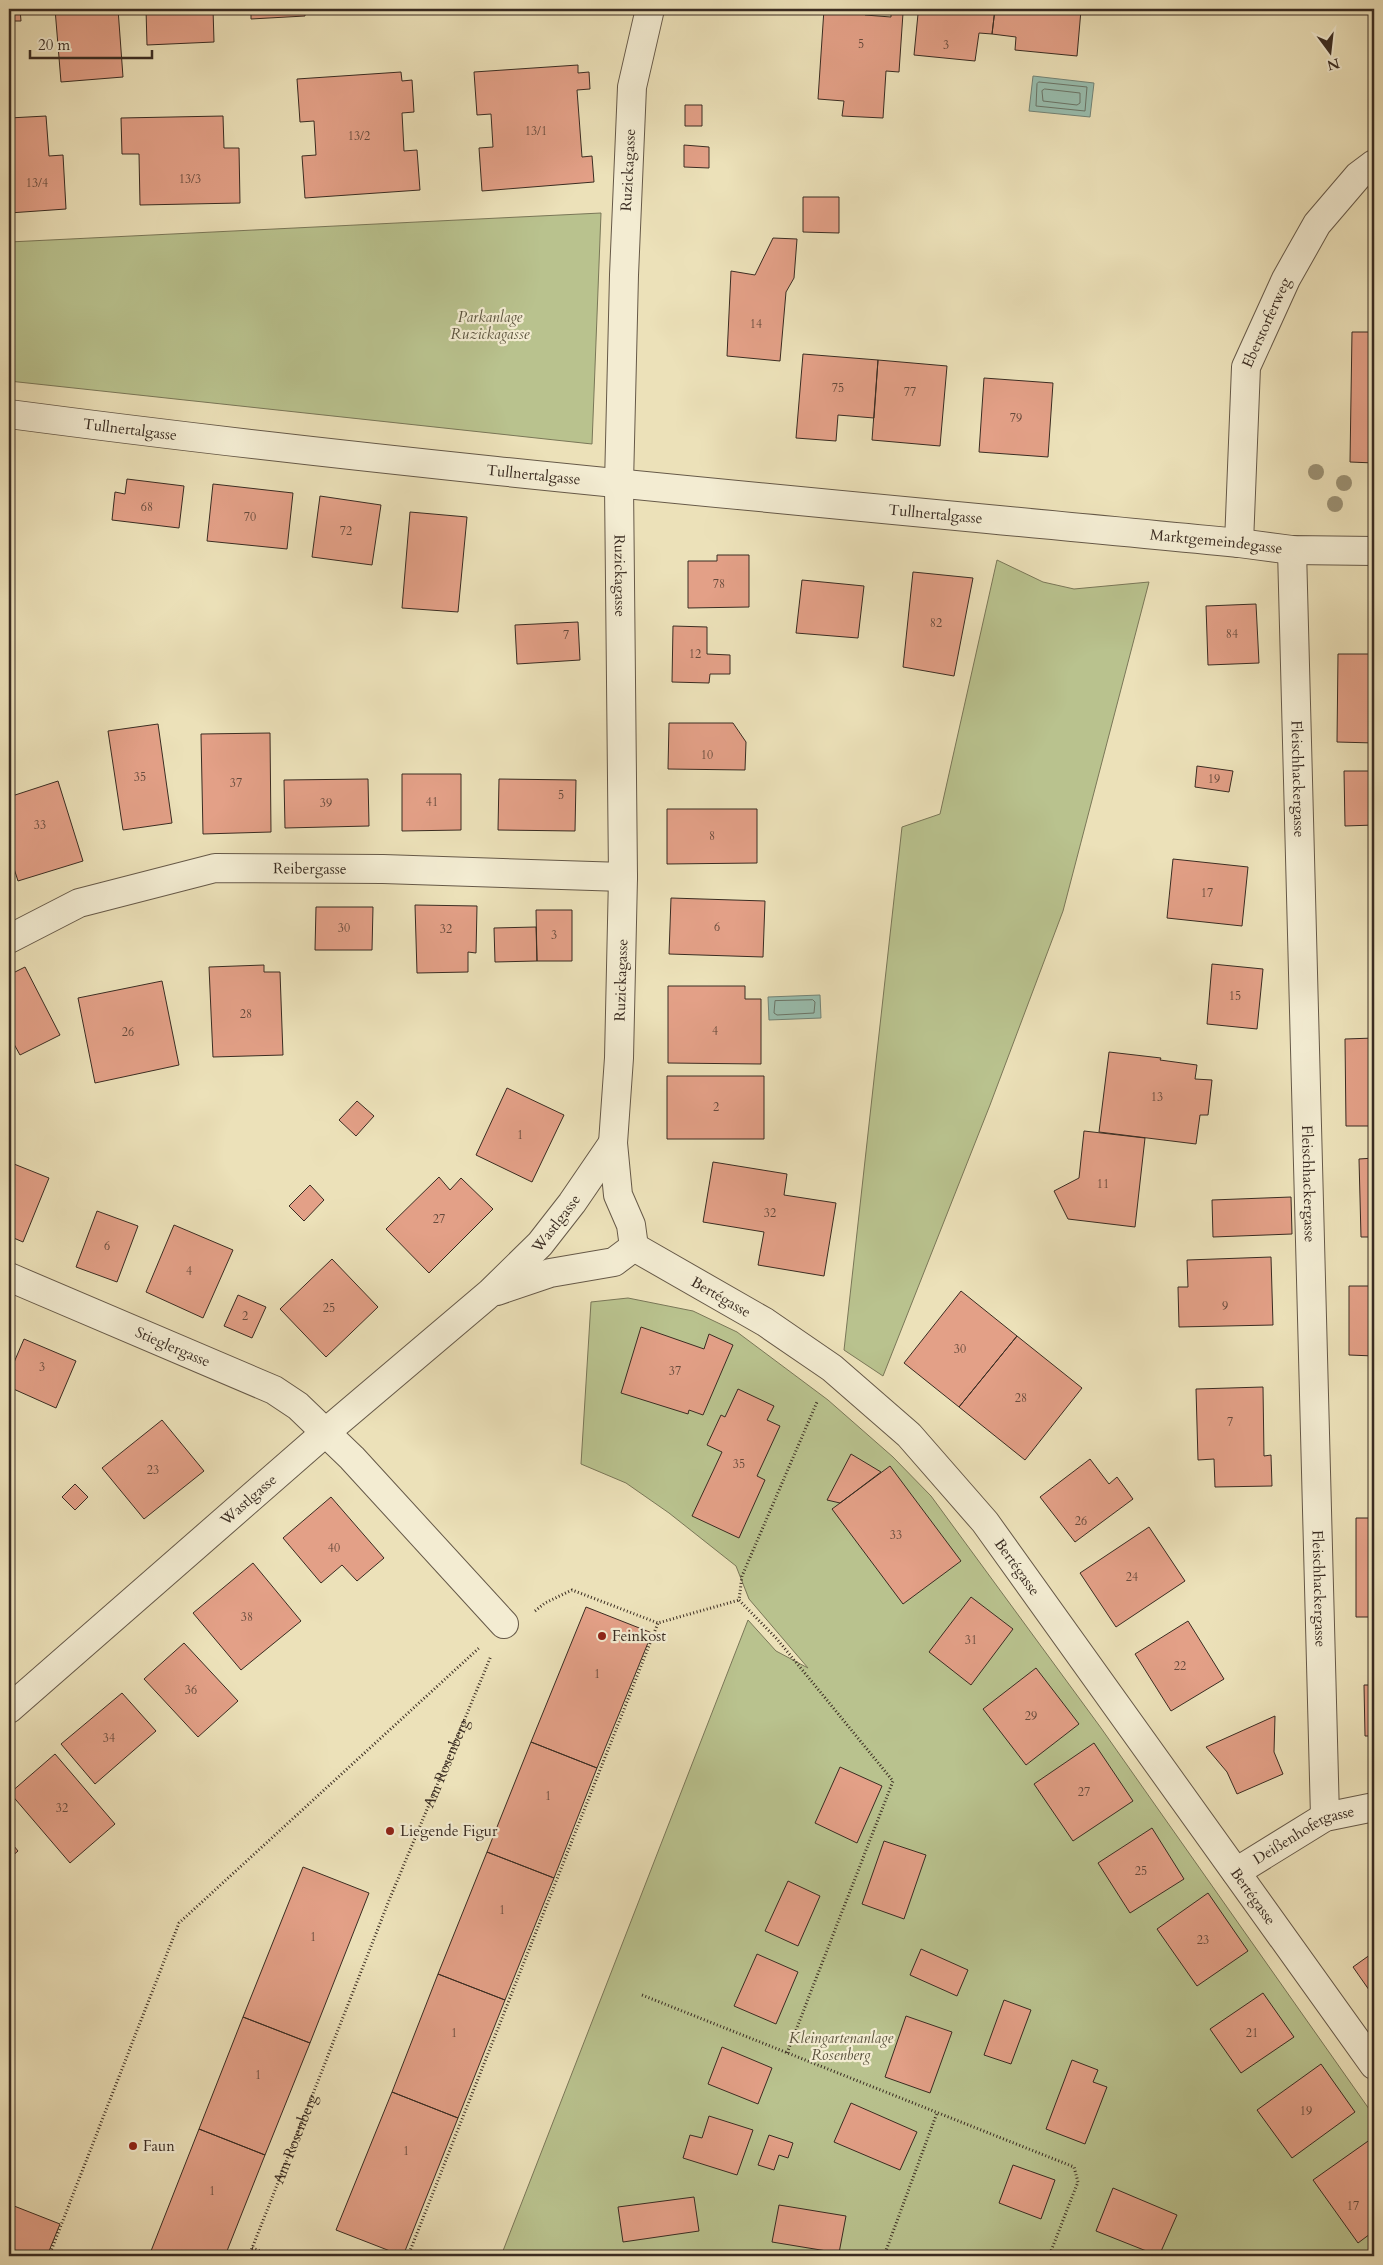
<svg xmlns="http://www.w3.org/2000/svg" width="1383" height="2265" font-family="Cardo,serif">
  <rect width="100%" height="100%" fill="#ece1b9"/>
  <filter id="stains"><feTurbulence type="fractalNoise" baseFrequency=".004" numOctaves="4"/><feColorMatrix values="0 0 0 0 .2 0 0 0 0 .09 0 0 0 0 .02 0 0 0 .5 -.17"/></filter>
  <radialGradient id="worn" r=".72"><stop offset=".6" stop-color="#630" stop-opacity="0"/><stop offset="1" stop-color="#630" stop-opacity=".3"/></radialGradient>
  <path fill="#b9c28e" stroke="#7a7758" d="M601 213 592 444 9 381V242Z
    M997 560 1043 582 1074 589 1149 582 1063 911 990 1105 883 1376 844 1350 902 827 940 814Z
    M628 1298 693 1311 737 1332 828 1400 893 1457 931 1496 1101 1728 1374 2116V2256H501L748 1620 776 1651 808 1668 749 1599 736 1566 669 1513 626 1483 581 1464 591 1302Z"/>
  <path fill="#99beaf" stroke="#738477" d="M1033 76 1094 83 1090 117 1029 111Z
    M820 995 821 1018 769 1020 768 997Z"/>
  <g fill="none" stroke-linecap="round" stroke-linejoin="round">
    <path stroke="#6a7568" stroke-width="1" d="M1039 82 1087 87 1085 111 1036 106 1037 84Z
      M1045 89 1080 93V103L1077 105 1043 101 1042 91Z
      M813 1000 815 1002 814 1013 777 1015 774 1013 775 1001Z"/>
  </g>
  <path fill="#e3a087" stroke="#3a2c22" d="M9 9H20L21 21H9Z
    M55 9H118L123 77 61 82Z
    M146 9H213L214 42 147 45Z
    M251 9H305V16L251 19Z
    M824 9H865V15L891 17V13H903L899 72 886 71 883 118 842 116 844 101 818 99Z
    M911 9H995L992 34 979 33 975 61 914 55 918 14 910 13Z
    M995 9H1105V12L1081 10 1077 56 1015 50 1016 37 992 34Z
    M578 65V73L589 72 590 89 577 90 582 157 592 156 594 182 482 191 479 148 493 147 491 114 477 115 474 72Z
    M401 72 402 81 412 80 414 112 402 113 404 151 417 150 420 190 305 198 302 156 316 155 314 121 300 122 297 79Z
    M685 105H702V126H685Z
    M46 116 49 156 63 155 66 209 9 213V118Z
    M223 116 224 148H239L240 203 140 205 139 154H122L121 118Z
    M684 145 709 147V168L684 167Z
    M803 197H839V233L803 232Z
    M773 238 797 239 794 278 786 292 780 361 727 356 731 271 755 275Z
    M1352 332H1374V463L1350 462Z
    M803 354 878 360 874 418 838 415 836 441 796 438Z
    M878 360 947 366 940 446 872 440Z
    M984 378 1053 383 1048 457 979 452Z
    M127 479 184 486 179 528 112 520 115 492 125 494Z
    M213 484 293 493 287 549 207 541Z
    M320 496 381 505 372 565 312 557Z
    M410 512 467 517 458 612 402 608Z
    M717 555H749V607L688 608V561H717Z
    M913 572 973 578 954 676 903 667Z
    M802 580 864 586 858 638 796 633Z
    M1256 604 1259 663 1208 665 1206 606Z
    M578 622 580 660 517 664 515 625Z
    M673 626 707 627V654L730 655V674H710L709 683 672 682Z
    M1338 654H1374V743L1337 742Z
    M669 723H733L746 742 745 770 668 769Z
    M158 724 172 823 123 830 108 731Z
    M270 733 271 832 203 834 201 734Z
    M1197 766 1233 771 1229 792 1195 787Z
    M1344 771H1374V825L1345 826Z
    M402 774H461V830L402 831Z
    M368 779 369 826 285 828 284 780Z
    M499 779 576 780 575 831 498 830Z
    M58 781 83 861 18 881 9 853V797Z
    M667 809H757V863L667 864Z
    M1173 859 1248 867 1242 926 1167 918Z
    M671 898 765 901 763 957 669 954Z
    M415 905 477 906 476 953 468 952V972L417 973Z
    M316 907H373L372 950H315Z
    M536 910H572V961H537Z
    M536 927 537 961 495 962 494 928Z
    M1212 964 1263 969 1257 1029 1207 1024Z
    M264 965V972H280L283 1055 213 1057 209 967Z
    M25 967 60 1035 20 1055 9 1035V975Z
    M162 981 179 1065 95 1083 78 998Z
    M668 986H745V999H761V1064L668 1063Z
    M1374 1038V1126H1346L1345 1039Z
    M1109 1052 1161 1058 1160 1060 1197 1065 1195 1079 1212 1080 1208 1115H1200L1196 1144 1099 1132Z
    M667 1076H764V1139H667Z
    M507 1088 564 1115 532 1182 476 1155Z
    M357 1101 374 1116 356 1136 339 1120Z
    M1084 1131 1145 1138 1135 1227 1068 1219 1054 1191 1079 1178Z
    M1374 1158V1237H1361L1359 1159Z
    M9 1162 49 1178 23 1242 9 1236Z
    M713 1162 787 1174 784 1195 836 1203 824 1276 758 1265 764 1232 703 1222Z
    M439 1177 450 1190 461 1178 493 1209 429 1273 386 1229Z
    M310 1185 324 1200 304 1221 289 1206Z
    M1291 1197 1292 1234 1213 1237 1212 1200Z
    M97 1211 138 1226 117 1282 76 1267Z
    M174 1225 233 1250 203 1318 146 1292Z
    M1271 1257 1273 1325 1179 1327 1178 1287H1188L1187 1260Z
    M332 1259 378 1307 326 1357 280 1309Z
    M1349 1286H1374V1356L1349 1355Z
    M961 1291 1017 1336 959 1407 904 1363Z
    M238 1295 266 1307 252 1338 224 1326Z
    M641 1327 704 1349 709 1334 733 1345 703 1415 689 1410 688 1414 621 1393Z
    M1017 1336 1082 1388 1025 1460 959 1407Z
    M24 1339 76 1361 56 1408 9 1387V1374Z
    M1263 1387 1264 1456 1271 1455 1272 1486 1215 1487 1214 1459 1198 1460 1196 1389Z
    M738 1389 774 1406 767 1420 780 1426 757 1476 765 1480 739 1538 692 1516 722 1452 707 1445 721 1415 725 1417Z
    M162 1420 204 1471 144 1519 102 1468Z
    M851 1454 881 1472 840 1503 827 1500Z
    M1090 1459 1109 1484 1117 1477 1133 1499 1075 1542 1040 1497Z
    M890 1466 961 1561 903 1604 832 1509Z
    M75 1484 88 1497 75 1510 62 1497Z
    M331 1497 384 1558 357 1581 342 1565 321 1583 283 1538Z
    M1356 1518H1374V1617H1356Z
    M1149 1527 1185 1581 1116 1627 1080 1573Z
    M253 1563 301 1621 241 1670 193 1613Z
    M971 1597 1013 1629 971 1685 929 1652Z
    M586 1607 652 1633 597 1768 531 1742Z
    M1188 1621 1224 1679 1171 1711 1135 1654Z
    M184 1643 238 1701 198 1737 144 1679Z
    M1036 1668 1079 1724 1026 1765 983 1709Z
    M1364 1685H1374V1736H1365Z
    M122 1693 156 1731 95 1784 61 1744Z
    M1275 1716 1274 1752 1283 1774 1237 1794 1227 1772 1206 1747Z
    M531 1742 597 1768 554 1878 487 1852Z
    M1094 1743 1133 1801 1073 1841 1034 1784Z
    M55 1754 115 1824 70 1863 10 1793Z
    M840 1767 882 1786 857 1843 815 1823Z
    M1152 1828 1184 1879 1130 1913 1098 1863Z
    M9 1840 18 1851 9 1859Z
    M884 1841 926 1855 904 1919 862 1904Z
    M487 1852 554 1878 505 2000 438 1974Z
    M303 1867 369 1893 310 2043 243 2017Z
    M788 1881 820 1896 798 1946 765 1931Z
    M1208 1893 1248 1951 1197 1986 1157 1929Z
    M921 1949 968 1970 957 1996 910 1975Z
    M1374 1952V1997L1353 1967Z
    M757 1954 798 1972 776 2024 734 2006Z
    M438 1974 505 2000 458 2118 392 2092Z
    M1263 1993 1294 2037 1241 2073 1210 2029Z
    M1004 2000 1031 2010 1011 2064 984 2055Z
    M906 2016 952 2032 930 2093 885 2077Z
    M243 2017 310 2043 265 2155 199 2129Z
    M722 2047 772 2068 758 2104 708 2084Z
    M1072 2060 1098 2070 1093 2082 1107 2087 1085 2144 1046 2129Z
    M1321 2064 1355 2112 1292 2158 1257 2110Z
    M392 2092 458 2118 403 2256 336 2230Z
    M851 2103 917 2132 900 2170 834 2142Z
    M709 2116 753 2130 737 2175 683 2158 690 2135 702 2138Z
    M199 2129 265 2155 225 2256H164L151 2251Z
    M769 2135 793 2143 788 2158 779 2155 774 2170 758 2165Z
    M1371 2139 1374 2143V2231L1358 2243 1313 2180Z
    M1013 2165 1055 2180 1041 2219 999 2203Z
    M1113 2188 1177 2215 1159 2256 1096 2231Z
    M694 2197 699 2231 623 2242 618 2207Z
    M9 2204 60 2224 47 2256H9Z
    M779 2205 846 2216 839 2253 772 2242Z"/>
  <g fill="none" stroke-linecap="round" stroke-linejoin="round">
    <g stroke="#665948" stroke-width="30">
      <g id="minor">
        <path id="s2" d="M650 9 632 87 624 275 619 484 623 877 619 1058 613 1143 618 1195 631 1225 634 1247 765 1322 832 1368 909 1435 985 1522 1374 2065"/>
        <path id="s3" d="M9 414C417 468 828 503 1239 543L1292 550 1374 551"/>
        <path id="s4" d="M1239 543 1246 367 1286 279 1317 224 1358 176 1374 164"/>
        <path id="s5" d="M1292 550 1325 1817"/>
        <path id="s6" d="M9 939 79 903 215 868 383 869 623 877"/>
        <path id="s7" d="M9 1277 274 1390 298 1406 352 1458 504 1624"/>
        <path d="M497 1291 550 1273 614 1262 634 1247"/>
        <path id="s8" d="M9 1709 326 1432 490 1293 540 1244 572 1203 613 1143"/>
        <path id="s9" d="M1236 1872 1325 1817 1374 1807"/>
      </g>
    </g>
    <g stroke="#3a2c22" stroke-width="3" stroke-dasharray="1 2.5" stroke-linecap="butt">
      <path d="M535 1611 545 1603 572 1590 658 1623 739 1600"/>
      <path d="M642 1995 1074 2167 1078 2182 1049 2256"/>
      <path d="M787 2053 893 1781 777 1639 739 1600 742 1576 817 1402"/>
      <path d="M252 2248 273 2256"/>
      <path d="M49 2256 179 1923 479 1648"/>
      <path id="s1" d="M249 2256 390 1898 491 1656"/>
      <path d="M408 2256 658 1623"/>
      <path d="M884 2256 937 2113"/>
    </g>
    <use href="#minor" stroke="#f3ecd2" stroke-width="28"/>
  </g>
  <g fill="#9c9275">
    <circle cx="1316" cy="472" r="8"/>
    <circle cx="1344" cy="483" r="8"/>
    <circle cx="1335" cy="504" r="8"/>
  </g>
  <g fill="#8f2418" stroke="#f3ecd2" stroke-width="2">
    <circle cx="602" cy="1636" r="5"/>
    <circle cx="390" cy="1831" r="5"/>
    <circle cx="133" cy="2146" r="5"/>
  </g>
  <g text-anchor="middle" stroke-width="4.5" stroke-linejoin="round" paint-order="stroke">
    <g font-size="12" fill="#64493b">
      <text x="861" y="48">5</text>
      <text x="946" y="49">3</text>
      <text x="536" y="135">13/1</text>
      <text x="359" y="140">13/2</text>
      <text x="190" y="183">13/3</text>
      <text x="37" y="187">13/4</text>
      <text x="756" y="328">14</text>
      <text x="838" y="392">75</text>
      <text x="910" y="396">77</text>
      <text x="1016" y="422">79</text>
      <text x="147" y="511">68</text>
      <text x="250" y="521">70</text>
      <text x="346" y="535">72</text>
      <text x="719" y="588">78</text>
      <text x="936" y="627">82</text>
      <text x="1232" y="638">84</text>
      <text x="566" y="639">7</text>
      <text x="695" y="658">12</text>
      <text x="707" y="759">10</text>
      <text x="140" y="781">35</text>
      <text x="1214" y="783">19</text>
      <text x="236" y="787">37</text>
      <text x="561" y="799">5</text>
      <text x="432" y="806">41</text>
      <text x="326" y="807">39</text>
      <text x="40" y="829">33</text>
      <text x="712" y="840">8</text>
      <text x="1207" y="897">17</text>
      <text x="717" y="931">6</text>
      <text x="344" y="932">30</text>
      <text x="446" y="933">32</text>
      <text x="554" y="939">3</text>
      <text x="1235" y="1000">15</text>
      <text x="246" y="1018">28</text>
      <text x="715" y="1035">4</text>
      <text x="128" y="1036">26</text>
      <text x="1157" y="1101">13</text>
      <text x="716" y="1111">2</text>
      <text x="520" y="1139">1</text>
      <text x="1103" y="1188">11</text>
      <text x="770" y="1217">32</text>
      <text x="439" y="1223">27</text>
      <text x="107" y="1250">6</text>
      <text x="189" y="1275">4</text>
      <text x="1225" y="1310">9</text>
      <text x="329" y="1312">25</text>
      <text x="245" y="1320">2</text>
      <text x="960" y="1353">30</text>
      <text x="42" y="1371">3</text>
      <text x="675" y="1375">37</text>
      <text x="1021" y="1402">28</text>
      <text x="1230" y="1426">7</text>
      <text x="739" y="1468">35</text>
      <text x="153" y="1474">23</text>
      <text x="1081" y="1525">26</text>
      <text x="896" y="1539">33</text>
      <text x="334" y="1552">40</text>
      <text x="1132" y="1581">24</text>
      <text x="247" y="1621">38</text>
      <text x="971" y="1644">31</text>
      <text x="1180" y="1670">22</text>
      <text x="597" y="1678">1</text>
      <text x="191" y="1694">36</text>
      <text x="1031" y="1720">29</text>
      <text x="109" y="1742">34</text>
      <text x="1084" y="1796">27</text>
      <text x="548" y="1800">1</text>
      <text x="62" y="1812">32</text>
      <text x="1141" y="1875">25</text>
      <text x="502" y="1914">1</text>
      <text x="313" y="1941">1</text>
      <text x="1203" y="1944">23</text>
      <text x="454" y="2037">1</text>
      <text x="1252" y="2037">21</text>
      <text x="258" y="2079">1</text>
      <text x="1306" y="2115">19</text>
      <text x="406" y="2155">1</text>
      <text x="212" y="2195">1</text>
      <text x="1353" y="2210">17</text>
    </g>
    <g font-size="15" fill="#3a2c22" stroke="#f3ecd2">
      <text transform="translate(628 170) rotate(-87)" y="5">Ruzickagasse</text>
      <text dy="5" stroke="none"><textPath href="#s4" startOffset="225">Eberstorferweg</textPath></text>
      <text dy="5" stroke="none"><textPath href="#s3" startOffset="122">Tullnertalgasse</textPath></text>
      <text dy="5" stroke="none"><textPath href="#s3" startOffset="528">Tullnertalgasse</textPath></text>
      <text dy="5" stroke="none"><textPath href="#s3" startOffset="932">Tullnertalgasse</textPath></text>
      <text dy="5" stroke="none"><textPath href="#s3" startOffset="1214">Marktgemeindegasse</textPath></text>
      <text dy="5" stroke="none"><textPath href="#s2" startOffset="569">Ruzickagasse</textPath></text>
      <text dy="5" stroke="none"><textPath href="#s5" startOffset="229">Fleischhackergasse</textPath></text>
      <text dy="5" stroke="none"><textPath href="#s6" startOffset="314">Reibergasse</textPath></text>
      <text transform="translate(621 980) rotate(-88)" y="5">Ruzickagasse</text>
      <text dy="5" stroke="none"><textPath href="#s5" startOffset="634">Fleischhackergasse</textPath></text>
      <text dy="5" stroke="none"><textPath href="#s8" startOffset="732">Wastlgasse</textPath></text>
      <text dy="5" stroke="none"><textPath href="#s2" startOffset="1344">Bertégasse</textPath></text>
      <text dy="5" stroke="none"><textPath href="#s7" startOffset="178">Stieglergasse</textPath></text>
      <text dy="5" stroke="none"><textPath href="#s8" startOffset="318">Wastlgasse</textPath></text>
      <text dy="5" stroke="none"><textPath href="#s2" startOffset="1749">Bertégasse</textPath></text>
      <text dy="5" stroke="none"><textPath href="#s5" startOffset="1039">Fleischhackergasse</textPath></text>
      <text dy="5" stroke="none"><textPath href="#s1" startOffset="531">Am Rosenberg</textPath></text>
      <text dy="5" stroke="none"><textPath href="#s9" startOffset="78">Deißenhofergasse</textPath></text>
      <text dy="5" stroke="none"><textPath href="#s2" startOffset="2154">Bertégasse</textPath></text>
      <text dy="5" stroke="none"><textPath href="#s1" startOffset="126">Am Rosenberg</textPath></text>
    </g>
    <g font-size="15" font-style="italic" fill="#5a523d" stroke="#f3ecd2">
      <text x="490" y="322">Parkanlage<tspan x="490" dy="17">Ruzickagasse</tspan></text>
      <text x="841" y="2043">Kleingartenanlage<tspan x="841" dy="17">Rosenberg</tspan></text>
    </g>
    <g font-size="15" fill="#3a2c22" stroke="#f3ecd2" text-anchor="start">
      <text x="612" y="1641">Feinkost</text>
      <text x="400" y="1836">Liegende Figur</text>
      <text x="143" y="2151">Faun</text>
    </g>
  </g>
  <rect width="1383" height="2265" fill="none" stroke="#ece1b9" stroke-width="30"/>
  <rect x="10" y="10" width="1363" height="2245" fill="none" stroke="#3a2c22" stroke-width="2.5"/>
  <rect x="15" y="15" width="1353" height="2235" fill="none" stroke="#3a2c22"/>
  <g transform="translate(1330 52) rotate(165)" stroke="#f3ecd2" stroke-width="4" paint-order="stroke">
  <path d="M0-4L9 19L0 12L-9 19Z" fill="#3a2c22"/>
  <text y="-8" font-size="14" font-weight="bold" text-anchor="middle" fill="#3a2c22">N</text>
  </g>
  <path d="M30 50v8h122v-8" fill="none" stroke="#3a2c22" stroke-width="2.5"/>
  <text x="38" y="50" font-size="15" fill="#3a2c22" stroke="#f3ecd2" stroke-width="4" paint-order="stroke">20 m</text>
  <rect width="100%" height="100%" filter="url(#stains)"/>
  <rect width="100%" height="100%" fill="url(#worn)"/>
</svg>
